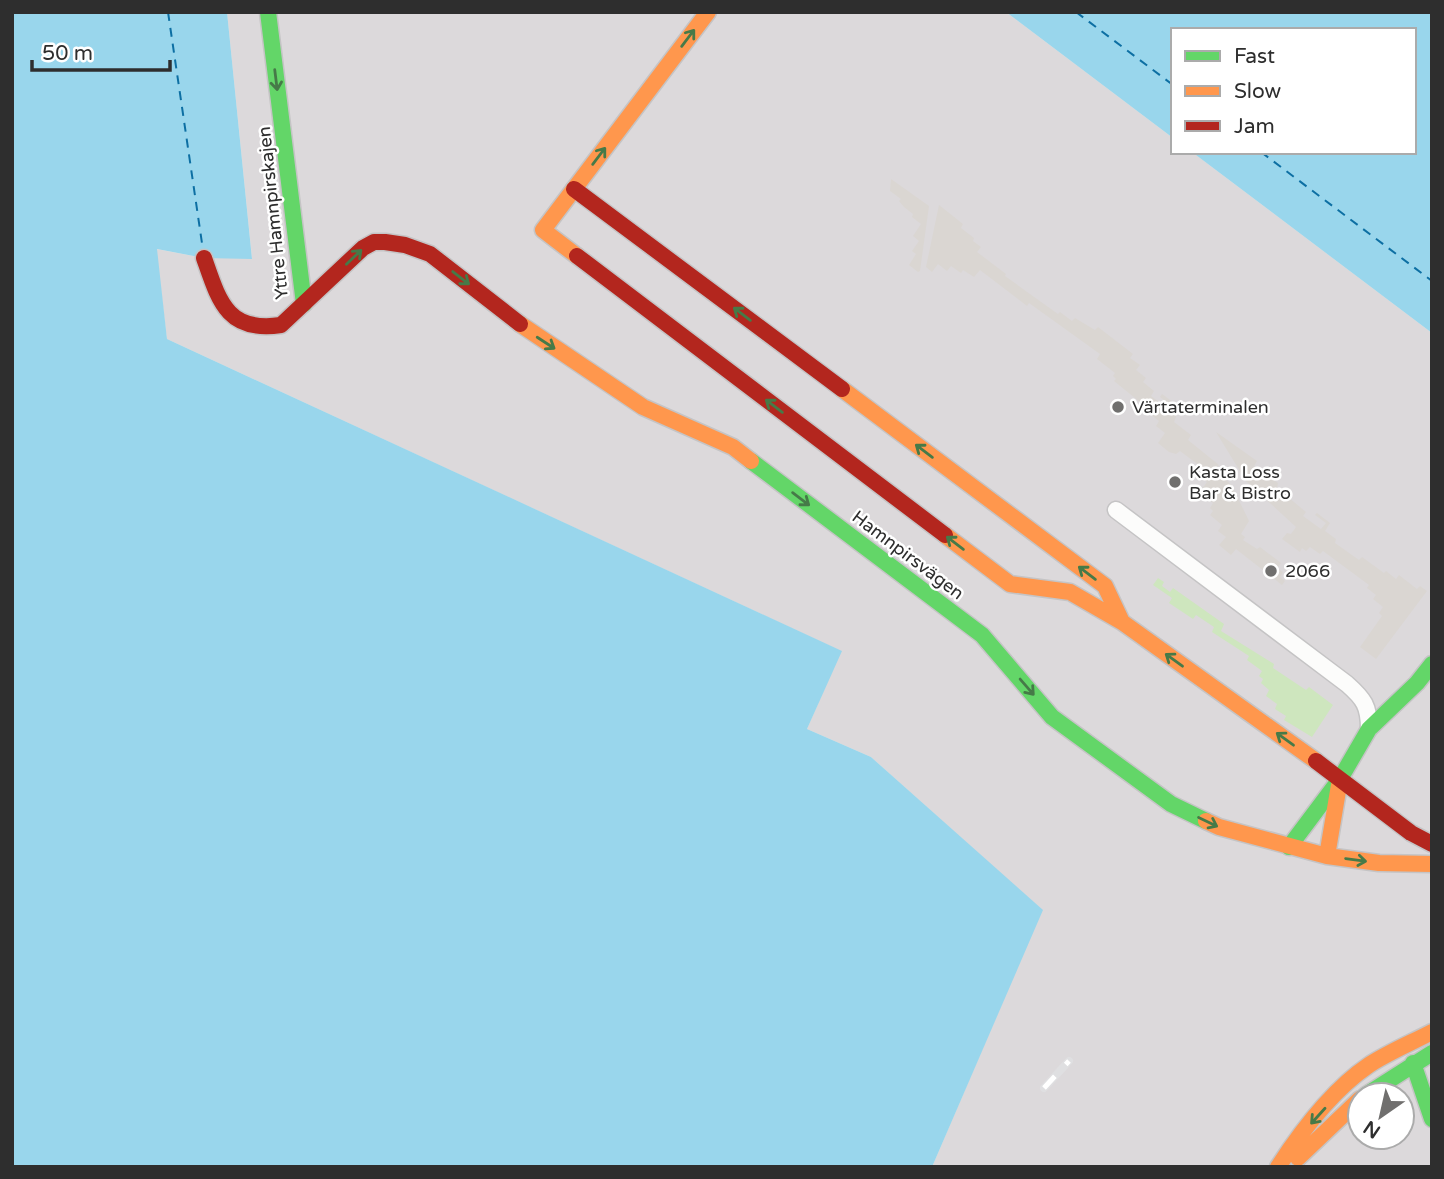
<svg xmlns="http://www.w3.org/2000/svg" width="1444" height="1179" font-family="'Varela Round',sans-serif">
  <rect width="100%" height="100%" fill="#ece8e4"/>
  <path fill="#dcd9db" fill-rule="evenodd" d="M227 12H1006L1173 138V152H1192L1432 333V1167H932L1042 910 871 757 807 729 841 651 167 339 156 249 204 258H252ZM1360 1095H1402V1137H1360Z"/>
  <path fill="#cee6be" d="M1158 578 1164 582 1162 586 1170 592 1173 588 1224 624 1221 631 1274 664 1273 668 1306 690 1309 687 1333 705 1312 737 1284 720 1286 716 1275 709 1277 704 1266 696 1269 690 1261 683 1263 679 1259 676 1262 671 1247 660 1249 656 1212 632 1214 627 1196 615 1193 619 1169 603 1172 598 1153 585Z"/>
  <path fill="#dad6d2" d="M891 179 929 206 920 271 918 272 909 265 916 254 912 251 919 241 913 236 921 224 912 217 913 214 904 207 899 201 901 199 890 191Z
    M939 205 963 224 961 228 974 238 973 241 981 247 977 252 1006 274 1005 276 1058 314 1060 312 1072 321 1075 318 1095 330 1098 327 1133 354 1130 358 1140 365 1136 370 1146 378 1143 382 1154 391 1151 396 1167 408 1170 405 1160 397 1162 394 1177 405 1172 410 1177 414 1174 422 1191 435 1188 440 1219 465 1216 469 1232 486 1249 521 1241 534 1245 537 1243 540 1257 549 1260 547 1281 563 1277 568 1283 572 1280 577 1285 581 1282 585 1236 549 1231 555 1219 545 1226 537 1218 531 1222 525 1210 515 1213 511 1210 508 1213 503 1204 495 1206 492 1202 489 1207 482 1199 476 1204 469 1180 451 1176 454 1169 452 1158 443 1165 433 1156 426 1159 421 1150 414 1151 411 1114 381 1116 379 1113 376 1115 373 1097 359 1100 354 1029 303 1027 306 980 270 974 277 963 270 961 273 951 266 947 271 938 264 932 272 926 267Z
    M1216 432 1257 461 1254 466 1278 483 1277 488 1306 512 1303 516 1321 529 1326 523 1315 515 1317 513 1330 523 1325 531 1336 539 1335 543 1359 560 1362 557 1384 573 1386 571 1396 579 1399 575 1417 589 1420 586 1427 591 1376 659 1360 647 1382 616 1379 613 1383 607 1373 599 1376 595 1367 588 1369 585 1323 551 1320 554 1310 547 1306 551 1302 548 1300 552 1282 539 1287 533 1291 534 1296 527 1246 481Z"/>
  <path fill="#99d6ec" d="M12 12H227L252 259 204 258 157 249 167 339 842 651 807 729 871 757 1043 910 932 1167H12Z
    M1006 12H1432V333L1192 152H1414V30H1173V138Z"/>
  <g fill="none" stroke-linecap="round" stroke-linejoin="round">
    <path stroke="#0d6fa3" stroke-width="2" stroke-dasharray="9 7" stroke-linecap="butt" d="M168 12 203 250
      M1076 12 1173 85
      M1261 152 1432 281"/>
    <g stroke="#c5c4c5" stroke-width="19">
      <path id="street" d="M1116 510 1347 684C1364 699 1369 706 1369 729"/>
    </g>
    <g stroke="#c5c4c5" stroke-width="19">
      <path id="fast" d="M268 12 304 304
        M751 461 982 635 1052 717 1171 804 1206 821
        M1289 847 1340 779 1369 729 1417 683 1432 664
        M1413 1063 1432 1119
        M1366 1095 1432 1053"/>
    </g>
    <g stroke="#c5c4c5" stroke-width="19">
      <path id="slow" d="M577 256 543 230 708 12
        M520 324 643 407 733 447 751 461
        M842 389 1105 586 1122 622
        M945 535 1010 584 1070 592 1122 622 1316 761
        M1206 821 1219 827 1327 856 1379 863 1432 864
        M1327 856 1339 785
        M1298 1158 1360 1099
        M1278 1167C1302 1130 1332 1090 1369 1065 1389 1052 1411 1043 1432 1032"/>
    </g>
    <g stroke="#c5c4c5" stroke-width="19">
      <path id="jam" d="M574 189 842 389
        M577 256 945 535
        M204 258C219 301 227 333 281 325L363 248 374 242H385L405 245 430 254 520 324
        M1316 761 1411 833 1432 844"/>
    </g>
    <use href="#street" stroke="#fcfcfb" stroke-width="16"/>
    <use href="#fast" stroke="#63d668" stroke-width="16"/>
    <use href="#slow" stroke="#ff974d" stroke-width="16"/>
    <use href="#jam" stroke="#b3261e" stroke-width="16"/>
    <g stroke="#dfdfe1" stroke-width="8">
      <path id="rail" d="M1044 1088 1069 1061"/>
    </g>
    <use href="#rail" stroke="#fff" stroke-width="5" stroke-dasharray="16" stroke-linecap="butt"/>
  </g>
  <defs><path id="oneway-shaft" d="M-6 0H5M1.5-3L5.5 0L1.5 3" fill="none" stroke-width="1.6" stroke-linecap="round" stroke-linejoin="round" transform="scale(1.75)"/></defs>
  <g stroke="#467a48">
    <use href="#oneway-shaft" transform="translate(688 38) rotate(-53)"/>
    <use href="#oneway-shaft" transform="translate(276 80) rotate(83)"/>
    <use href="#oneway-shaft" transform="translate(599 156) rotate(-53)"/>
    <use href="#oneway-shaft" transform="translate(354 257) rotate(-44)"/>
    <use href="#oneway-shaft" transform="translate(461 278) rotate(38)"/>
    <use href="#oneway-shaft" transform="translate(742 314) rotate(-143)"/>
    <use href="#oneway-shaft" transform="translate(546 343) rotate(33)"/>
    <use href="#oneway-shaft" transform="translate(774 406) rotate(-143)"/>
    <use href="#oneway-shaft" transform="translate(924 451) rotate(-143)"/>
    <use href="#oneway-shaft" transform="translate(801 499) rotate(37)"/>
    <use href="#oneway-shaft" transform="translate(955 543) rotate(-143)"/>
    <use href="#oneway-shaft" transform="translate(1087 573) rotate(-143)"/>
    <use href="#oneway-shaft" transform="translate(1174 660) rotate(-144)"/>
    <use href="#oneway-shaft" transform="translate(1027 687) rotate(49)"/>
    <use href="#oneway-shaft" transform="translate(1285 739) rotate(-144)"/>
    <use href="#oneway-shaft" transform="translate(1208 822) rotate(26)"/>
    <use href="#oneway-shaft" transform="translate(1356 860) rotate(8)"/>
    <use href="#oneway-shaft" transform="translate(1318 1116) rotate(132)"/>
  </g>
  <g fill="#706f6e" stroke="#fff" stroke-width="2.5">
    <circle cx="1118" cy="407" r="7"/>
    <circle cx="1175" cy="482" r="7"/>
    <circle cx="1271" cy="571" r="7"/>
  </g>
  <g text-anchor="middle" stroke-width="5" stroke-linejoin="round" paint-order="stroke">
    <g font-size="18" fill="#2e2e2e" stroke="#fff">
      <text transform="translate(273 213) rotate(-96)" y="6">Yttre Hamnpirskajen</text>
      <text transform="translate(908 555) rotate(37)" y="6">Hamnpirsvägen</text>
    </g>
    <g font-size="18" fill="#2e2e2e" stroke="#fff" text-anchor="start">
      <text x="1132" y="413">Värtaterminalen</text>
      <text x="1189" y="478">Kasta Loss<tspan x="1189" dy="21">Bar &amp; Bistro</tspan></text>
      <text x="1285" y="577">2066</text>
    </g>
  </g>
  <rect width="1444" height="1179" fill="none" stroke="#2e2e2e" stroke-width="28"/>
  <rect x="1171" y="28" width="245" height="126" fill="#ffffff" stroke="#ababab" stroke-width="2"/>
  <rect x="1185" y="51" width="35" height="10" fill="#63d668" stroke="#ababab" stroke-width="2"/>
  <text x="1234" y="63" font-size="21" fill="#2e2e2e">Fast</text>
  <rect x="1185" y="86" width="35" height="10" fill="#ff974d" stroke="#ababab" stroke-width="2"/>
  <text x="1234" y="98" font-size="21" fill="#2e2e2e">Slow</text>
  <rect x="1185" y="121" width="35" height="10" fill="#b3261e" stroke="#ababab" stroke-width="2"/>
  <text x="1234" y="133" font-size="21" fill="#2e2e2e">Jam</text>
  <g transform="translate(1381 1116) rotate(214)"><circle r="33" fill="#ffffff" stroke="#ababab" stroke-width="2"/>
  <path d="M0-5L12 26L0 18L-12 26Z" fill="#706f6e"/>
  <text y="-10" font-size="19" font-weight="bold" text-anchor="middle" fill="#2e2e2e">N</text>
  </g>
  <path d="M32 60v10h138v-10" fill="none" stroke="#2e2e2e" stroke-width="3.5"/>
  <text x="42" y="60" font-size="21" fill="#2e2e2e" stroke="#ffffff" stroke-width="5" paint-order="stroke">50 m</text>
</svg>
